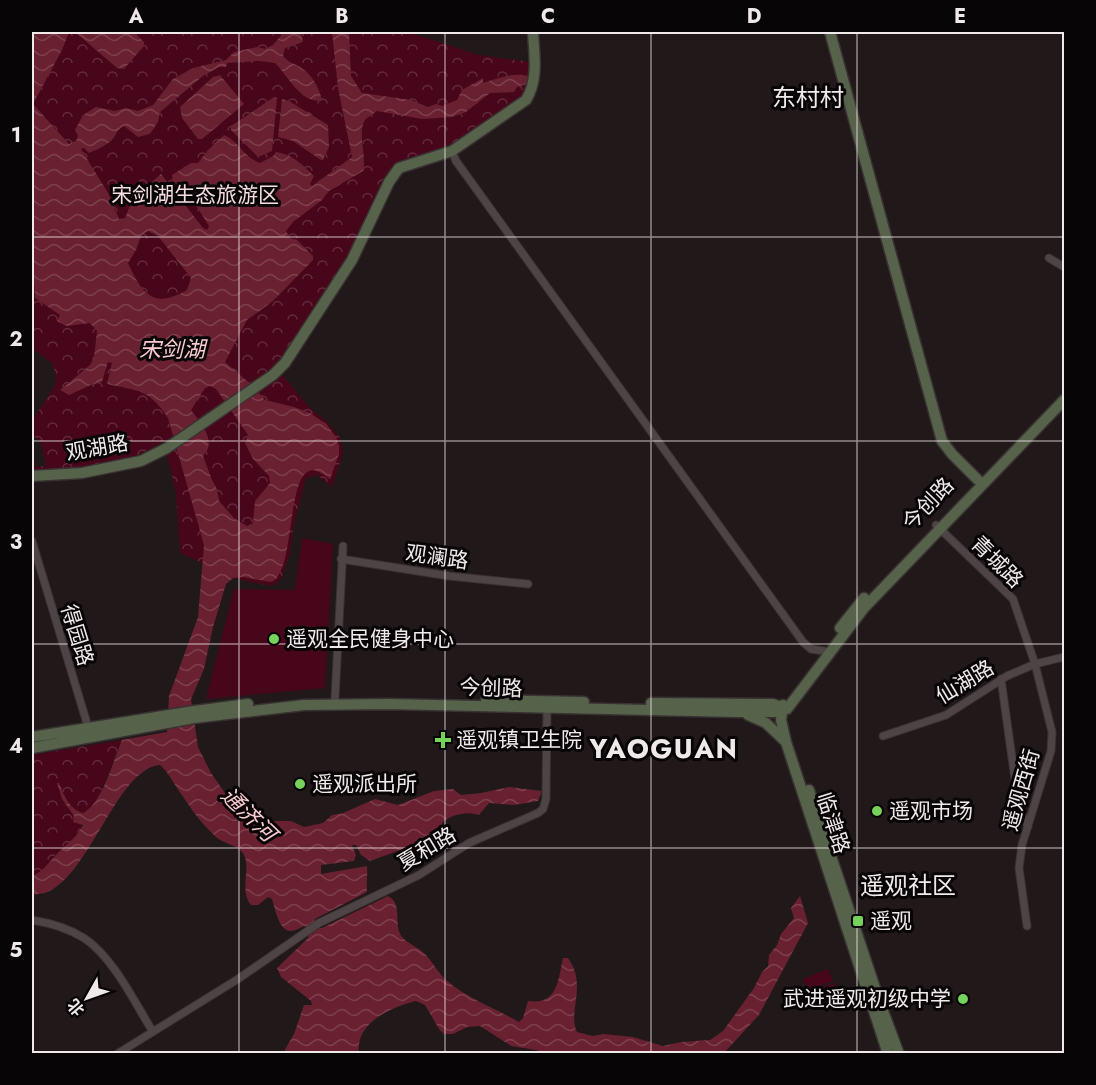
<svg xmlns="http://www.w3.org/2000/svg" width="1096" height="1085" font-family="Jost,'Noto Sans SC',sans-serif">
  <defs>
    <pattern id="park-crowns" width="20" height="18" patternUnits="userSpaceOnUse" patternTransform="scale(1.5)"><rect width="20" height="18" fill="#48061a"/><path d="M2 6a3 3 0 1 1 6 0M12 15a3 3 0 1 1 6 0" fill="none" stroke="#632a3b"/></pattern>
    <pattern id="water-waves" width="16" height="10" patternUnits="userSpaceOnUse" patternTransform="scale(1.5)"><rect width="16" height="10" fill="#692030"/><path d="M0 5q4-4 8 0t8 0" fill="none" stroke="#7f404e"/></pattern>
  </defs>
  <rect width="100%" height="100%" fill="#211819"/>
  <path fill="url(#park-crowns)" d="M32 32H408L479 55 531 62 529 89 520 101 459 144 397 165 348 257 278 370 311 409 326 421 340 438 343 453 332 487 317 475 306 478 293 529 290 553 281 579 272 586 240 580 180 553 176 494 164 441C156 446 147 451 139 455 105 468 67 470 32 473V467L46 466 41 442 32 435V421L55 385 56 376 52 363 32 349Z
    M122 740 98 799 88 811 75 840 57 853 45 869 32 876V755Z"/>
  <path fill="#48061a" d="M302 538 333 544 325 688 206 699 234 589 295 590Z
    M828 969 833 981 808 991 803 979Z
    M834 983 839 996 814 1006 809 993Z"/>
  <path fill="url(#water-waves)" fill-rule="evenodd" d="M32 32H69L62 50 33 104 69 144 76 141 78 136 75 130 83 115 96 107 115 111 126 108 138 111 153 105 173 79 193 68 226 60 234 52 257 47 265 49 273 45 284 32H301L303 42 285 48 283 56C289 63 293 63 300 67 312 74 320 89 322 101 299 102 290 78 275 63L259 61 227 63 226 67H219L203 76 160 112 158 122 150 134 138 137 124 126C117 129 116 136 111 141 105 146 96 150 89 153L84 148 81 149 108 193 119 219 125 218 133 198 161 174 203 228 207 230 209 226 199 210 173 181 172 175 191 163H198L208 150 224 135C239 141 243 157 260 163L273 156 276 152C292 154 303 165 314 176L310 184 312 186 352 157 338 88 332 32H349L351 76 362 93 411 100 428 107 436 104 442 106 457 100 462 90 483 78V83C496 79 517 71 529 77L527 84 517 87 514 92 490 93 466 112 452 117 422 119 377 111C374 114 367 117 365 120 357 132 367 156 363 171L329 191 322 200 293 222 286 231 290 238 297 240 313 256V260L273 301 247 320 225 362 254 387 265 400 294 407 310 413 326 424 336 437 339 446V454L330 479C325 476 316 468 309 471 289 479 293 556 278 576 277 579 274 580 271 582L243 577 233 578 226 584 213 627 204 669 191 699 198 747 211 773 230 800 245 813 273 821H291L304 827 323 823 332 815 343 813 375 799 398 805 434 791 453 789 461 795 481 793 509 787 542 791 538 801 514 805 489 803 479 815C466 811 452 814 442 823L445 834 438 851 432 853 417 844 370 861 361 855 356 845H352L356 855 354 861 321 865V874L367 866C368 875 366 883 367 892L315 919 314 921 317 928H322L388 896C404 904 392 926 403 938 409 944 419 948 425 954 433 962 438 973 446 980 468 999 495 1008 519 1022L523 1018 528 1001C558 1005 558 980 563 958H568C588 986 567 1011 577 1032L593 1036 603 1034 633 1037 663 1046 681 1042 710 1040 723 1031 754 988 762 972 768 966 769 955 777 945 781 934 794 918 791 908 800 896 808 923 759 1015 724 1053 545 1054 536 1050 511 1046 480 1026 467 1027 453 1034H444L439 1029 425 1005 416 1001C391 1007 355 1023 359 1053H321L314 1051 309 1053H283L294 1034 304 1005H312L311 1001 281 977 277 968 308 938 309 934 305 926C301 927 295 931 291 931 279 932 275 908 272 899L268 897 258 905H251C239 891 251 869 244 855 239 844 223 845 214 835 202 824 191 809 182 795 174 785 170 774 160 765 117 768 90 877 45 893 41 894 36 894 32 895V876C44 871 48 863 57 854 69 841 73 842 83 825L73 822 74 816 62 799 57 783H59C64 795 69 809 83 813 103 803 113 760 122 740L167 732 169 696 198 617 204 545 168 418C149 389 139 391 107 384L112 363 108 362 102 382 93 384 69 395 60 390 90 365 94 358 97 331 90 323 67 326 57 321 60 315 35 298 33 263 32 261ZM148 231 158 236 191 278 187 290C152 310 142 293 128 263L136 250 141 236ZM210 386 216 389 248 435 245 443 253 459 269 476 270 483 255 501 253 523 247 526 234 518 219 501 217 489 212 480 203 456C218 441 200 422 191 410L205 388Z
    M75 32H134L144 42V46L124 69 117 68Z
    M220 75 244 104 202 139H198L182 118 180 107 213 77Z
    M274 97 277 98 272 151 258 157 231 130V126Z
    M282 99 289 101 328 125 329 147 323 160H321L293 141 278 137Z"/>
  <g fill="none" stroke-linecap="round" stroke-linejoin="round">
    <g stroke="#393233" stroke-width="9">
      <path id="street" d="M452 151 456 161 803 642 811 649 824 651
        M1049 258 1064 267
        M936 525 1013 599 1035 664 1052 732 1051 751 1022 845 1019 868 1027 926
        M32 541 89 730
        M341 559 449 576 528 584
        M1001 679 1019 808 1028 827
        M335 698 343 546
        M883 736 946 715 1007 676 1035 664 1064 657
        M32 920C50 923 68 928 84 938 113 957 135 1003 153 1032
        M117 1054 238 979 319 923 419 875 469 843 538 813 543 809 546 799 547 709"/>
    </g>
    <g stroke="#393233" stroke-width="13">
      <path id="secondary" d="M830 32 942 441 952 454 978 480
        M32 476 82 473 141 461 167 448 273 375 285 363 352 260 389 182 399 168 452 151 526 100C539 79 534 54 533 32
        M840 628 864 598
        M486 700 584 702
        M651 703 773 704 787 709
        M783 705 781 720 786 742 888 1054
        M748 715 766 723 786 742
        M32 737 194 711 248 704
        M32 748 194 718 304 705 389 704 736 712H774L787 709 864 608 1064 400
        M809 790 880 1003 899 1054"/>
    </g>
    <use href="#street" stroke="#4e4445" stroke-width="7"/>
    <use href="#secondary" stroke="#57624b" stroke-width="10"/>
  </g>
  <path fill="none" stroke="#f0e9ea" stroke-width="1.5" stroke-opacity="0.55" d="M239 32V1054M445 32V1054M651 32V1054M857 32V1054M32 237H1064M32 441H1064M32 644H1064M32 848H1064"/>
  <g fill="#75d25a" stroke="#080506" stroke-width="2">
    <circle cx="274" cy="639" r="6"/>
    <path d="M440 731h6v6h6v6h-6v6h-6v-6h-6v-6h6z"/>
    <circle cx="300" cy="784" r="6"/>
    <circle cx="877" cy="811" r="6"/>
    <rect x="852" y="915" width="12" height="12" rx="3"/>
    <circle cx="963" cy="999" r="6"/>
  </g>
  <g text-anchor="middle" stroke-width="6" stroke-linejoin="round" paint-order="stroke">
    <g font-size="21" fill="#f4dcdf" stroke="#080506">
      <text x="195" y="202">宋剑湖生态旅游区</text>
    </g>
    <g font-size="21" fill="#f0e9ea" stroke="#080506">
      <text transform="translate(97 448) rotate(-10)" y="7">观湖路</text>
      <text transform="translate(928 504) rotate(-46)" y="7">今创路</text>
      <text transform="translate(437 557) rotate(8)" y="7">观澜路</text>
      <text transform="translate(997 562) rotate(45)" y="7">青城路</text>
      <text transform="translate(77 635) rotate(73)" y="7">得园路</text>
      <text transform="translate(965 682) rotate(-31)" y="7">仙湖路</text>
      <text transform="translate(491 688) rotate(2)" y="7">今创路</text>
      <text transform="translate(1021 790) rotate(-74)" y="7">遥观西街</text>
      <text transform="translate(833 823) rotate(72)" y="7">临津路</text>
      <text transform="translate(427 849) rotate(-31)" y="7">夏和路</text>
    </g>
    <g font-size="21" fill="#f0e9ea" stroke="#080506" text-anchor="start">
      <text x="286" y="646">遥观全民健身中心</text>
      <text x="456" y="747">遥观镇卫生院</text>
      <text x="312" y="791">遥观派出所</text>
      <text x="889" y="818">遥观市场</text>
      <text x="870" y="928">遥观</text>
      <text x="951" y="1006" text-anchor="end">武进遥观初级中学</text>
    </g>
    <g font-size="22" font-style="italic" fill="#f9cad0" stroke="#080506">
      <text x="172" y="357">宋剑湖</text>
      <text transform="translate(249 814) rotate(44)" y="8">通济河</text>
    </g>
    <g font-size="24" fill="#f0e9ea" stroke="#080506">
      <text x="808" y="106">东村村</text>
      <text x="908" y="894">遥观社区</text>
    </g>
    <g font-size="27" font-weight="bold" letter-spacing="1.5" fill="#f0e9ea" stroke="#080506">
      <text x="664" y="758">YAOGUAN</text>
    </g>
  </g>
  <rect width="1096" height="1085" fill="none" stroke="#080506" stroke-width="66"/>
  <g transform="translate(87 998) rotate(230)" stroke="#080506" stroke-width="4.5" paint-order="stroke">
  <path d="M0-4.5L10 22L0 15L-10 22Z" fill="#f0e9ea"/>
  <text y="-9" font-size="16" font-weight="bold" text-anchor="middle" fill="#f0e9ea">北</text>
  </g>
  <rect x="33" y="33" width="1030" height="1019" fill="none" stroke="#f0e9ea" stroke-width="2"/>
  <g font-size="20" text-anchor="middle" font-weight="bold" fill="#f0e9ea">
    <text x="136" y="23">A</text>
    <text x="342" y="23">B</text>
    <text x="548" y="23">C</text>
    <text x="754" y="23">D</text>
    <text x="960" y="23">E</text>
    <text x="16" y="142">1</text>
    <text x="16" y="346">2</text>
    <text x="16" y="549">3</text>
    <text x="16" y="753">4</text>
    <text x="16" y="957">5</text>
  </g>
</svg>
